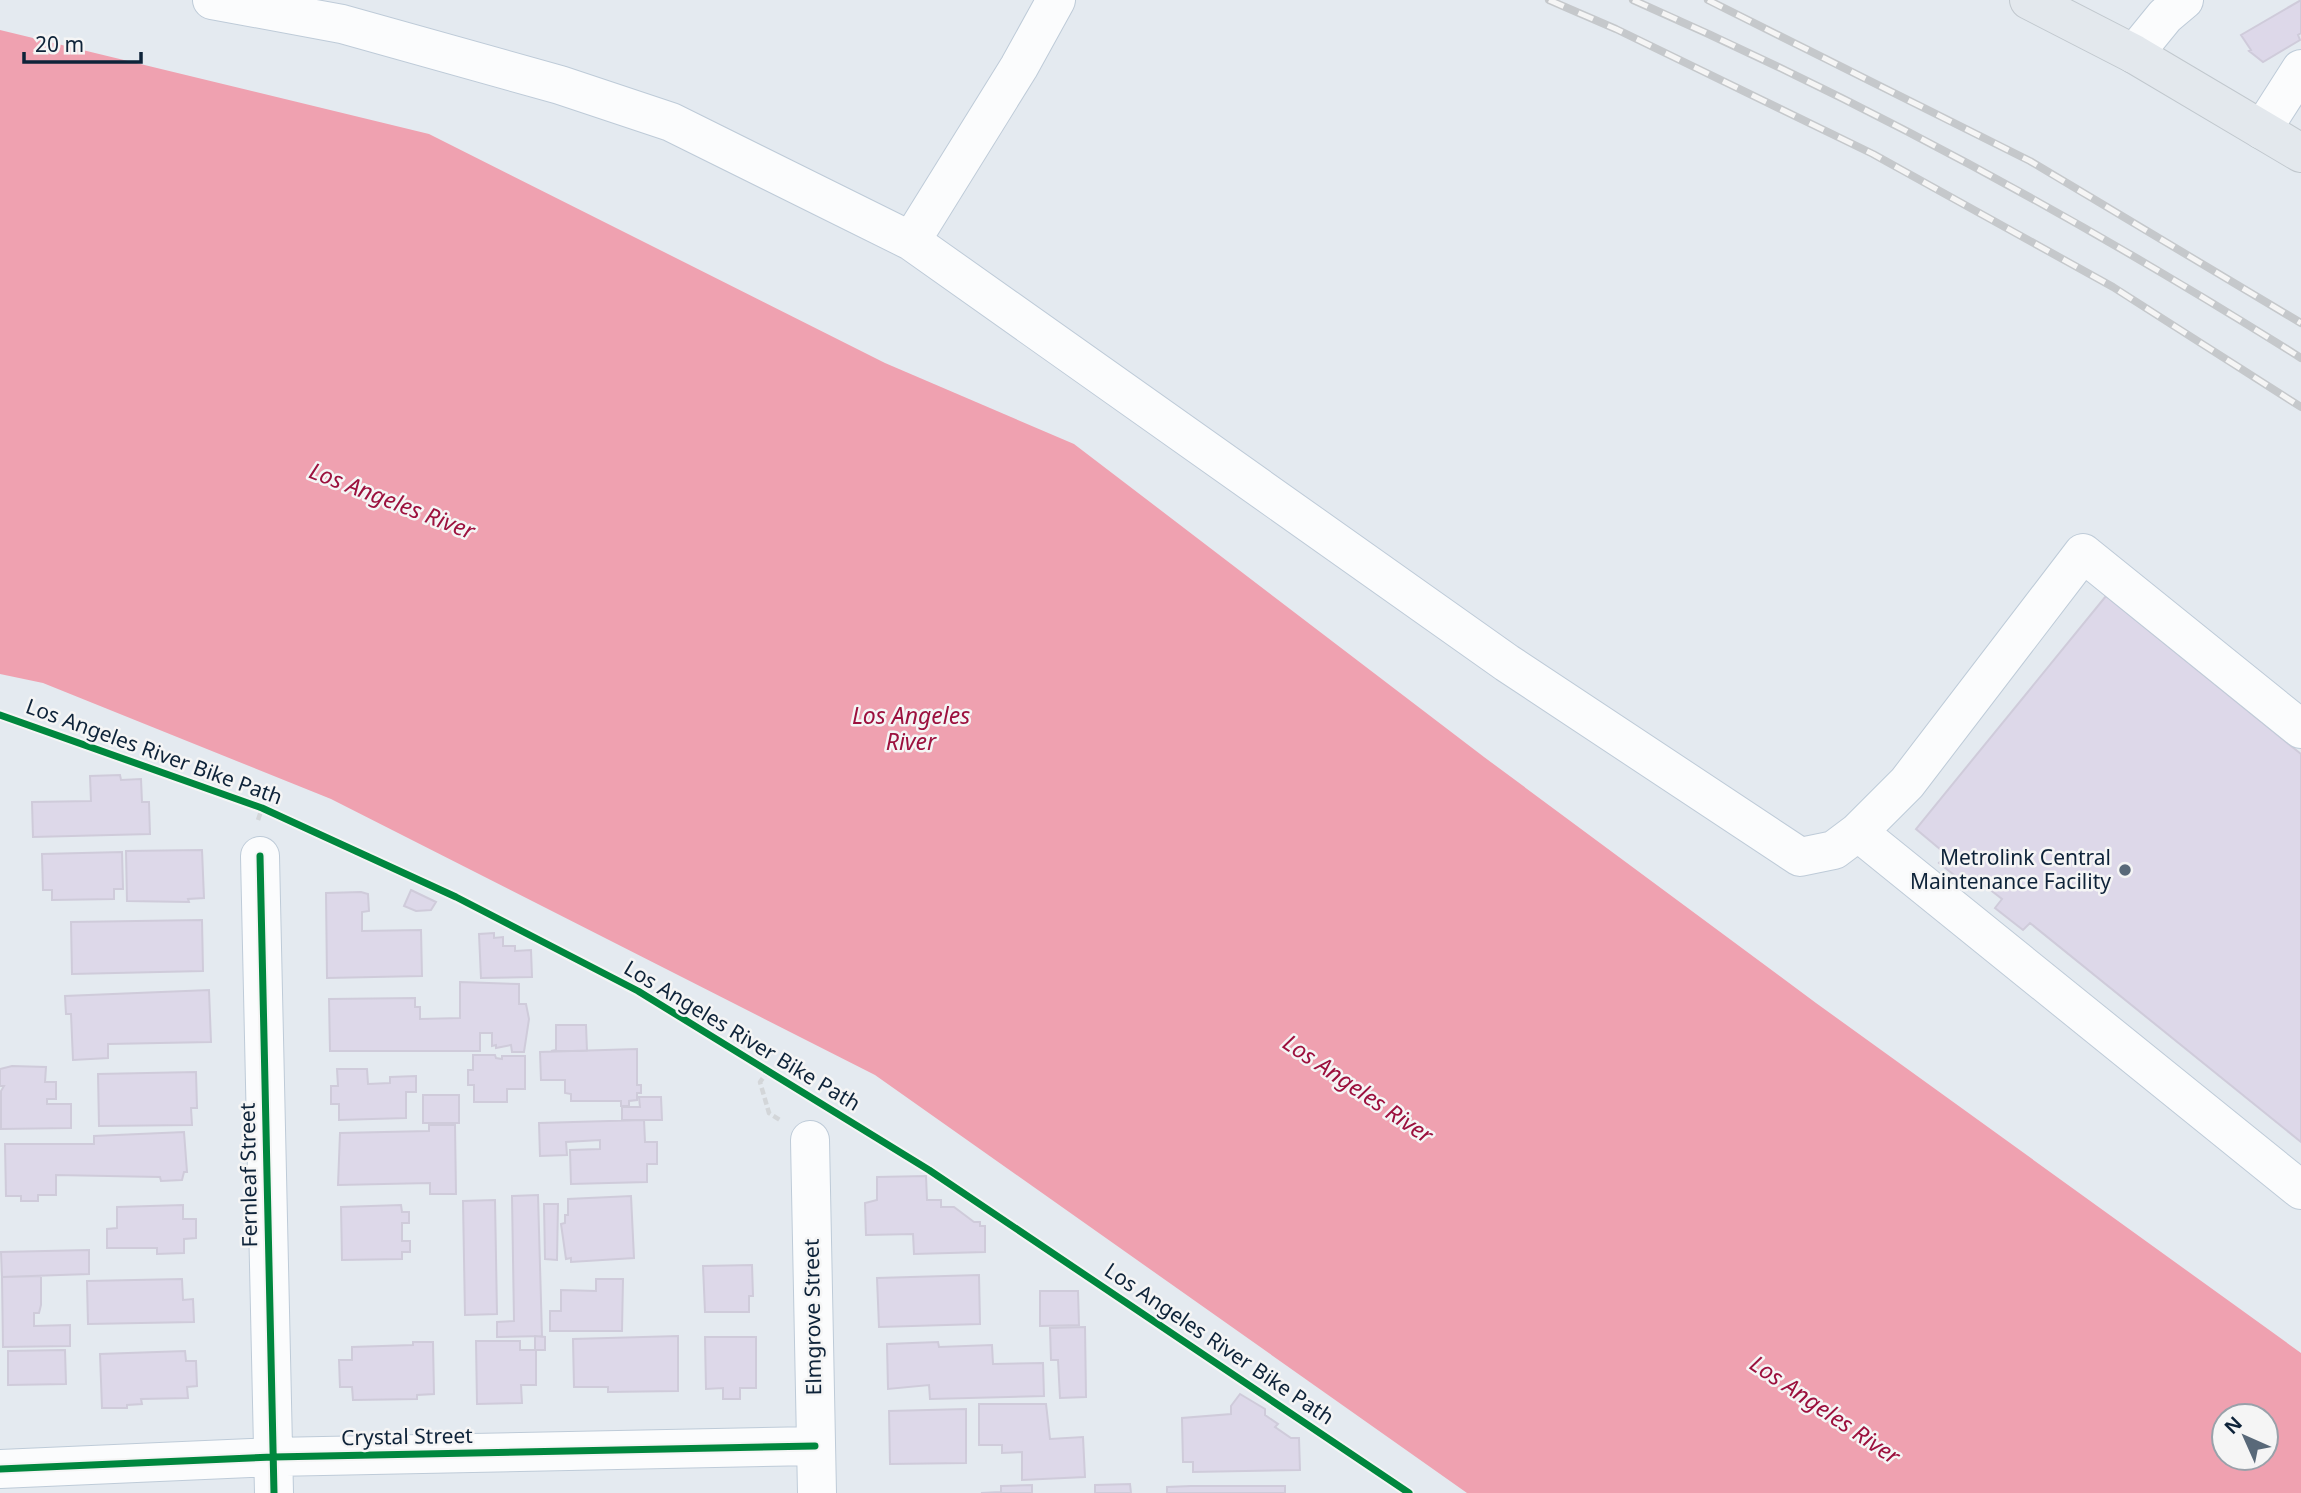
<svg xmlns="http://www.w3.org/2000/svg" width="2301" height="1493" font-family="'Noto Sans',sans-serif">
  <rect width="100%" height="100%" fill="#e4eaf0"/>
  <path fill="#efa1b0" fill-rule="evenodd" d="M0 30 429 134 885 363 1074 444 1484 757 1816 1003 2301 1353V1493H1467L875 1075 331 799 43 683 0 674ZM2224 1416H2266V1458H2224Z"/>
  <path fill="#ddd8e9" stroke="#cfcbda" stroke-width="2" d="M2301 0V33L2298 35 2300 40 2263 62 2249 51 2251 50 2241 35Z
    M2106 596 2301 754V1142L2030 923 2023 930 1995 908 2002 899 1975 878 1968 886 1939 863 1947 855 1916 829Z
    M120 775 121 780 141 779 142 802H149L150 834 33 837 32 802 91 801 90 776Z
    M202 850 204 898 188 899 189 902 127 901 126 851Z
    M122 852 123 889H114V899L52 900V890H43L42 854Z
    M411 890 436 902 431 910 416 911 404 906Z
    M361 892 368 894 369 911 362 912V931L421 930 422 976 327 978 326 893Z
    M202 920 203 971 72 974 71 922Z
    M494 933V938L503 937V946H515V951L531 950 532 977 481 978 479 934Z
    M460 982 519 984V1004H526L529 1019 524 1052H512L511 1045 496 1048V1045L492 1046V1033H480V1051H330L329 999 415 998V1007H420V1019L460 1018Z
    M209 990 211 1042 108 1044V1058L73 1060 71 1014H66L65 996Z
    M556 1025H586L587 1051H551L556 1050Z
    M637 1049V1085H641V1093H637V1100L629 1101V1106H621V1101H571V1094L565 1093V1080H541L540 1052Z
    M473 1055H495L496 1058 502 1059V1056H525V1089H507V1102H474V1085H468V1070H473Z
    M12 1066 46 1067 45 1082H56V1099H47V1104H71V1128L1 1129V1091L4 1086H0V1069Z
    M337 1069H367L368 1084 390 1083V1077L416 1076V1092H406V1118L339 1120V1104H331V1086H338Z
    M196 1072 197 1108H191L192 1125 99 1126 98 1074Z
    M423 1095H459V1123H423Z
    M639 1097H661L662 1120H622V1107H640Z
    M644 1120 645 1142H657V1164H647V1182L571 1184 570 1150 600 1149V1140L566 1142 567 1155 540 1156 539 1123Z
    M429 1125H455L456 1194H430V1183L338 1185 340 1133 429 1131Z
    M184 1132 187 1172H184L182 1180 161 1181 160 1177 56 1175V1195H38V1201H21V1196H6L5 1144H94V1136Z
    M926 1176 927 1200H941V1207H954L974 1222H980V1226H985V1252L914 1254 913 1234 866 1235 865 1203 877 1200V1177Z
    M538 1195 542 1336 497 1337V1322L514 1321 512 1196Z
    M631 1196 634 1258 571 1262V1258L566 1259 561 1224 565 1223V1215H568V1199Z
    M495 1200 497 1314 465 1315 463 1201Z
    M544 1204H558L557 1260 545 1259Z
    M183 1205V1219H196V1238L184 1239V1253L157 1254V1248H107V1229L117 1228V1207Z
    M401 1205 402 1212H409V1223H402V1241H410V1252H402V1259L342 1260 341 1207Z
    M89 1250V1274L2 1277 1 1252Z
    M752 1265 753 1296H749V1312H705L703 1266Z
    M979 1275 980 1324 879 1327 877 1278Z
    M41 1276V1305L39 1313H34V1326L70 1325V1346L3 1347 2 1277Z
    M182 1279 183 1300 193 1299 194 1322 88 1324 87 1281Z
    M596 1279H623L622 1331H550V1311H561V1290L596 1291Z
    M1040 1291H1078L1079 1325 1040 1326Z
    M1085 1327 1086 1397 1060 1398 1058 1360H1051L1050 1328Z
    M535 1336 545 1337V1350H536V1385H521L522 1403 477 1404 476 1341H520V1350H535Z
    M678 1336V1391L608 1392V1387H574L573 1339Z
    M705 1337H756V1388H740V1399H723V1388L706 1389Z
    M413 1342H433L434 1394 417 1395V1399L353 1400 352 1387H340L339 1360H352V1347L413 1345Z
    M938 1342 939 1347 992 1345 993 1364 1043 1363 1044 1396 930 1399 929 1385 888 1389 887 1344Z
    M65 1350 66 1384 8 1385V1351Z
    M185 1351 186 1361H196L197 1386 187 1387 188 1398 141 1399 142 1404 127 1405V1408H102L100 1354Z
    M1240 1394 1265 1409V1415L1278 1424 1275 1427 1291 1438H1299L1300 1470 1193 1472V1462H1183L1182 1418 1231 1414V1406Z
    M979 1404H1046L1050 1439 1083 1437 1085 1477 1022 1480V1452L1002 1453V1445H979Z
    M966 1409V1463L890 1464 889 1411Z
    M1130 1484 1131 1493H1095V1485Z
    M1032 1485V1493H981L1001 1492V1486Z
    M1191 1486H1285V1493H1167V1487Z"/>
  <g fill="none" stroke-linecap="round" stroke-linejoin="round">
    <g stroke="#becbd8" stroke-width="40">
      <path id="minor" d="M212 0 342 24 560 85 671 122 911 241 1507 663 1800 857 1834 850 1858 832 1907 783 2083 553 2301 729
        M2134 54 2165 16 2184 0
        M2262 130 2301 69
        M911 241 1019 67 1056 0
        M1858 832 2301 1190
        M260 856 274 1493
        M810 1140 817 1493
        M0 1469 273 1457 815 1446"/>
    </g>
    <g stroke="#c1c8ce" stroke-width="40">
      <path id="major" d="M2029 0 2134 54 2301 153"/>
    </g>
    <path stroke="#d3d6d9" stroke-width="4.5" stroke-dasharray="7 3.5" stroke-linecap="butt" d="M258 820 262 808
      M769 1070 760 1082 769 1113 780 1120"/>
    <use href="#minor" stroke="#fbfcfd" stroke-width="38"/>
    <use href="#major" stroke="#e3e8ed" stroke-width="38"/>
    <g stroke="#c5c8cb" stroke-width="8">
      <path id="rail" d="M1549 0 1616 29 1873 154 2113 287 2301 407
        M1633 0C1865 102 2087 223 2301 358
        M1708 0 2030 161 2301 323"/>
    </g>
    <use href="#rail" stroke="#f5f5f5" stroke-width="5" stroke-dasharray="16" stroke-linecap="butt"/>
    <g stroke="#f5f5f5" stroke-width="11">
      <path id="cycleway" d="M0 715 262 808 456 897 638 991 929 1170 1409 1493
        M260 856 274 1493
        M0 1469 273 1457 815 1446"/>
    </g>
    <use href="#cycleway" stroke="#00873e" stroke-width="7"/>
  </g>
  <circle fill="#596979" stroke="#f5f5f5" stroke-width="2.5" cx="2125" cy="870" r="7"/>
  <g text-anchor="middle" stroke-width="5" stroke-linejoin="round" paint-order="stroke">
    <g font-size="21" fill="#0e2339" stroke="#f5f5f5">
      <text transform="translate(154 752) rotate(20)" y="7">Los Angeles River Bike Path</text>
      <text transform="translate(742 1036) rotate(31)" y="7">Los Angeles River Bike Path</text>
      <text transform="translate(249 1175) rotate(-91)" y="7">Fernleaf Street</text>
      <text transform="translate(813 1317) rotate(-91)" y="7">Elmgrove Street</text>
      <text transform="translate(1219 1344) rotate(34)" y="7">Los Angeles River Bike Path</text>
      <text transform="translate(407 1437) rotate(-1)" y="7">Crystal Street</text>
    </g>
    <g font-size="21" fill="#0e2339" stroke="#f5f5f5" text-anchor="end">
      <text x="2111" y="865">Metrolink Central<tspan x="2111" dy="24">Maintenance Facility</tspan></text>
    </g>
    <g font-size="23" font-style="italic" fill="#9c113e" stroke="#f5f5f5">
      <text transform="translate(392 501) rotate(21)" y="8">Los Angeles River</text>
      <text x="911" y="724">Los Angeles<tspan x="911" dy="26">River</tspan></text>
      <text transform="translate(1358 1089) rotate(34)" y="8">Los Angeles River</text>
      <text transform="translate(1825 1410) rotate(34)" y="8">Los Angeles River</text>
    </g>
  </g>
  <g transform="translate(2245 1437) rotate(315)"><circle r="33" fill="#f5f5f5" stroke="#99a1aa" stroke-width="2"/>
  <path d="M0-5L12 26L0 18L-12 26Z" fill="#596979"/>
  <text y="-10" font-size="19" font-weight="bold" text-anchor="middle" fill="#0e2339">N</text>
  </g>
  <path d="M24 52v10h117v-10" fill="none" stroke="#0e2339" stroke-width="3.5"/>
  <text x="35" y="52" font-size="21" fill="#0e2339" stroke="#f5f5f5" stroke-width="5" paint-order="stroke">20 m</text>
</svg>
